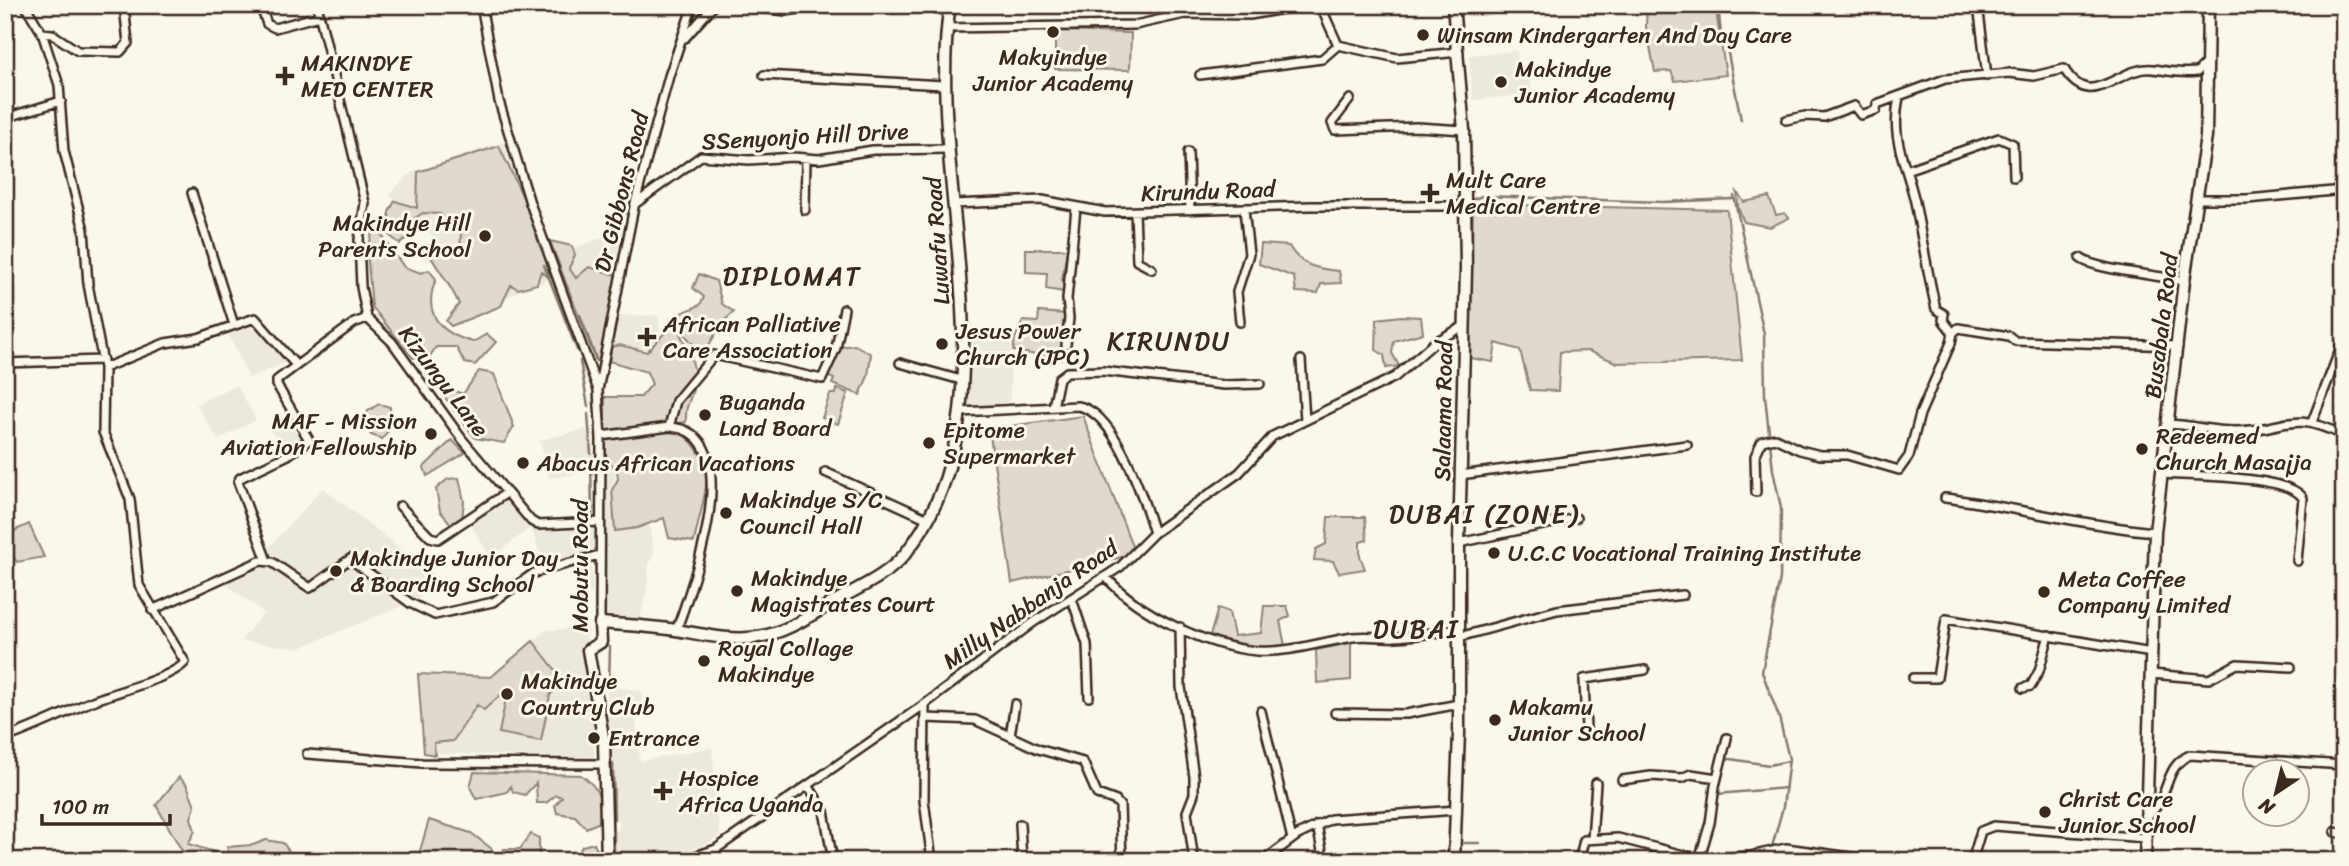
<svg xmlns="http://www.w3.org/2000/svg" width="2349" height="866" font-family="Sriracha,sans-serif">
  <rect width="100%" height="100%" fill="#fbf7ec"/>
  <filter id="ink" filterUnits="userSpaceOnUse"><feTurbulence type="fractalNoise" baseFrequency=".0143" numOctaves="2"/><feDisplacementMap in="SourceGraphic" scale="14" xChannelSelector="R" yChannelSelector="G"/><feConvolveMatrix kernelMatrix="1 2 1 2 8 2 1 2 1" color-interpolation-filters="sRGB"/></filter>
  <g filter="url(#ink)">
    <path fill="#ede8dd" d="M1517 51 1519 70 1530 69 1532 94 1473 100 1469 55Z
      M504 142 552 278 499 300 389 194 412 172Z
      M625 229 599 361H596L555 255Z
      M658 315 662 349 610 350 618 316Z
      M264 325 285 363 249 378 227 331Z
      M967 338 1011 342 1010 402 966 408Z
      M237 385 256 420 218 440 196 404Z
      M288 413 305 442 284 451 267 424Z
      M592 428 594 471 549 478 540 440Z
      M603 461 614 470 615 479 610 490 611 511 635 509 637 528 649 524 654 554 649 563 647 589 639 624 603 620Z
      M323 488 445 583 414 601 299 648 240 641 264 613 220 579 262 564 264 553Z
      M502 495 532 527 544 529 596 525V552L566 557 544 567 531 527 491 558 468 520Z
      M591 561 593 592 581 594 580 563Z
      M590 629 587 636 588 657 594 661V758L424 753 418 674 491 677 546 630Z
      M607 686 642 691 641 717 636 720 640 761 712 747 720 836 703 846 663 858 612 861 611 831 619 830V820L611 819Z"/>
    <path fill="#dfd9ce" stroke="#8d8276" stroke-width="2" d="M1647 5H1715L1726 75 1675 81 1671 71 1655 72 1646 27Z
      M1055 31 1131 33 1130 70 1055 69Z
      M499 146 549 253 548 277 541 271 537 284 518 289 511 285 501 306 451 326 446 321 459 304C450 283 436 268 426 248L430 244 435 251 460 253 461 232 440 214 423 213 412 220 414 231 400 244 390 236 389 212 395 201 417 208 418 172Z
      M1737 192 1744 202 1769 197 1776 215 1785 213 1789 218 1770 227 1744 222 1738 208Z
      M1473 204 1727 210 1742 360 1618 363 1588 351 1560 352 1558 391 1530 390 1520 350 1496 343 1493 362 1470 358Z
      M375 225 404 267 421 273 429 270 436 279C422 313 439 333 473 342L487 334 496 342 475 365 465 363 456 347H436L430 356 413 358 372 307 367 251Z
      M550 241 572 246 575 255 569 268 576 278 589 267 616 275 599 361H596Z
      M1261 244 1289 246C1300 266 1317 269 1339 271L1341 283 1321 284 1318 293 1296 292 1294 277 1259 264Z
      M1026 249H1067L1062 280 1066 283 1064 292 1046 289 1047 273 1026 272Z
      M699 274 716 281 722 304 734 312 721 324 703 356 671 318 700 305 704 297 693 288Z
      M1039 312 1066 314 1061 359 1013 351 1015 338 1023 321 1038 322Z
      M1401 316 1421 317 1423 333 1394 341 1392 353 1399 366 1386 368 1384 355 1376 350 1377 319Z
      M670 327H677C685 345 698 364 694 385 692 401 685 401 686 422L605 432V397H641L652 384 647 372 609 361 611 347 620 345 647 352Z
      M855 345 871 354 868 376 860 395 832 384 834 379 827 376 839 347Z
      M479 371 494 374 514 427 504 443 475 438 441 392 446 388 463 394Z
      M837 389 848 393 838 424 822 418 830 394H836Z
      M379 404 390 407V428L382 439 371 435 363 421 368 411Z
      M1083 416 1135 554 1012 583 989 429Z
      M674 430C690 435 707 459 707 477 706 497 698 521 694 542L669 538 664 518 637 528 615 531 612 490 618 479 617 470 604 458V439Z
      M452 440 465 453 427 476 424 467Z
      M459 478 464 501 462 519 451 524 440 511 436 489 448 479Z
      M1328 517H1365L1367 540 1360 542V556L1365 569 1339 573 1333 561 1314 560 1316 549 1326 544Z
      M29 524 44 557 17 562 5 544V535Z
      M1264 606H1287L1290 616 1280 621 1285 646 1259 649 1210 636 1218 608 1229 612 1234 636 1261 633Z
      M533 641 564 681 550 695 541 741 499 733 508 688 484 710 477 705 453 741 434 743 435 755 424 753 418 674 491 677Z
      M1351 643V680L1317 683 1316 650Z
      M474 772 581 775C599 787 604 801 600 822L586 828 575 816 557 813 555 805 562 797 556 795 546 803H537L536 783 525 795 513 792 511 786 507 792 476 799 470 787Z
      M179 777 187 785 195 806 191 818 195 831 188 844 215 852 205 859 186 858 156 805Z
      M429 820 471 833 492 849 494 861H411L419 854Z
      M531 834 539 838V854L553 861H500L504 849H520Z
      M266 840 283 843 296 861H232L227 847 253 845Z
      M594 843 602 861H563L576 858 582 846Z"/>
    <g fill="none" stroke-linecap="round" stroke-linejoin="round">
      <path stroke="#85796d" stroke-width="2.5" d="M1718 5 1721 35 1726 43 1741 120
        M1734 196 1764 334 1765 396 1773 470 1781 508 1780 578 1762 672 1779 717 1789 759 1783 807 1768 861
        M1469 201 1482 196 1663 202 1733 199
        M544 265 577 350
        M580 315 596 359
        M580 361 588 406
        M588 414 591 454
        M591 462 592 515
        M609 683 610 647
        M1724 758 1769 765 1789 761
        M613 764 614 819
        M1717 794 1786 788
        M1464 843H1479
        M614 861V831"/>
      <g stroke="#3b2a1e" stroke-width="12">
        <path id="street" d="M260 5 267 24 275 28 319 16
          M317 5 365 203 359 240 361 287 367 318
          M481 5 499 101 530 203 598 390
          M737 5 786 11 810 7
          M1978 5 1987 76
          M946 28 1135 25 1185 14 1250 15 1289 8 1321 7 1338 45 1397 58 1459 52
          M42 33 52 34 78 51 120 52 128 43 124 5
          M685 38 714 5
          M764 75 943 85
          M1200 75 1322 59 1338 45
          M1899 97C1890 140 1906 162 1915 202 1922 238 1928 274 1936 309L1944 314 1943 320 1953 333
          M1350 99 1332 123 1335 130 1417 127 1464 130
          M5 118 61 101
          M1786 120 1805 116 1824 117 1854 106 1861 115 1876 110 1877 104 1945 79 2009 73 2034 76 2064 69C2092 114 2118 65 2153 69 2169 71 2181 74 2197 72L2207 62
          M1188 152 1190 210
          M1906 170 1999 138 2013 144 2014 177
          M192 193 234 325
          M2197 199H2247L2344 190
          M635 204 701 156 749 160 792 157 819 159 873 150 949 149
          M954 204 1042 200 1105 212 1310 206H1465
          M805 210 806 158
          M1135 212 1137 261 1152 269
          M2080 258C2095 270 2159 275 2184 281
          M1240 322 1237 292 1249 254 1244 209
          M1066 345 1069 318 1067 299 1076 208
          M1301 360 1305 420
          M5 363 103 360
          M900 363 961 380
          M104 368 165 343 198 338 255 318 295 364
          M1053 407 1059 378 1067 372 1103 371 1224 385 1260 384
          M960 412 1078 406C1116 412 1144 500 1154 533
          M2312 422 2344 339
          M2169 424C2190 425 2213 431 2234 431 2286 431 2288 408 2344 436
          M669 427C751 431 691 590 676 631
          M601 436 669 427 676 401 714 355 822 379 836 348 844 309
          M825 472 926 518
          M2163 474C2191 476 2288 475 2303 498L2297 561
          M1460 475 1687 445
          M1756 492 1755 456 1762 441 1775 438 1800 450 1820 455H1847L1899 470 1909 456 1920 414 1951 343 1953 333 1958 328 2009 336 2015 341 2178 346
          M1945 498C2016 507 2085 526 2155 532
          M400 506 430 537 438 539 505 494
          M1459 543 1576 518
          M267 561 238 482 240 478 288 455 309 440 277 385V380L354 323 367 318 392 342 462 439 531 521 538 525 599 522
          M1106 577C1138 614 1208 647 1257 651 1289 653 1321 642 1353 637 1367 635 1381 638 1395 637 1417 636 1438 632 1459 629
          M1072 599 1087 644 1089 697
          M152 610 260 561 272 562 310 588 350 559 410 603 435 615 493 602 534 573 599 555
          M600 623 601 439 598 390 634 207 669 76 693 5
          M1180 627 1181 687 1194 777V794L1187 812 1194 861
          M1459 637 1557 610 1683 595
          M2151 674 2209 679 2237 664 2291 667
          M1913 678H1937L1946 619 2152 653
          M2023 688 2031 686 2039 671 2049 635
          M925 704 924 800 932 861
          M1261 711 1292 839
          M1335 713 1406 714 1459 704
          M926 718 975 720 1038 749 1083 762 1097 794 1116 801 1120 806 1122 861
          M1586 730 1584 679 1645 670
          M1010 736 1015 704
          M5 738C34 728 62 714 90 702 111 693 173 678 185 662L139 585 130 499 103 432 104 368 88 284 84 230 64 151 59 85 42 33 25 5
          M307 754 422 763 605 764
          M1622 780 1651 776 1682 778 1691 774 1717 778
          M808 785 824 811 833 861
          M2147 816C2172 797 2162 767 2190 755L2344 765
          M1020 824 1022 861
          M1317 825 1324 861
          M2335 832 2344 834
          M1592 839 1596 783
          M1699 860 1710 823 1715 786 1727 738
          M681 861 716 849 925 704 1034 622 1120 567 1154 533 1239 473 1273 436 1395 377 1435 342 1464 326
          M1263 861 1298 835 1331 819 1457 810
          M1579 861 1584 840 1618 838 1699 859 1750 856 1786 848 1880 861
          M1972 861 1981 831 1994 826 2145 838"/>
      </g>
      <g stroke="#3b2a1e" stroke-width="15">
        <path id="secondary" d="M1453 5 1464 130 1466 269 1459 543V733L1454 861
          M607 861 604 742 588 650 601 642 600 623C623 625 646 626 669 629 697 633 730 642 758 637 787 633 814 613 839 599 862 586 888 575 905 554 1021 411 923 172 950 5
          M2145 861 2155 532 2184 281 2206 137 2208 5"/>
      </g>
      <use href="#street" stroke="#fbf7ec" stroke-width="7"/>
      <use href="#secondary" stroke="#fbf7ec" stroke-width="10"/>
    </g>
  </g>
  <g fill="#3b2a1e" stroke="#fbf7ec" stroke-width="2.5">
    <circle cx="1053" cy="32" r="7"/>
    <circle cx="1423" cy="35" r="7"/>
    <path d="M281.5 65.5h7v7h7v7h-7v7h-7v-7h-7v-7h7z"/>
    <circle cx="1501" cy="82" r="7"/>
    <path d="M1426.5 182.5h7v7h7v7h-7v7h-7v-7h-7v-7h7z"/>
    <circle cx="485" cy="236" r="7"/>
    <path d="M643.5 326.5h7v7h7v7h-7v7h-7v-7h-7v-7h7z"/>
    <circle cx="942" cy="344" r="7"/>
    <circle cx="705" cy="415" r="7"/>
    <circle cx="431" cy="434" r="7"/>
    <circle cx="929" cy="443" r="7"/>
    <circle cx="2142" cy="449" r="7"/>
    <circle cx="523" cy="463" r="7"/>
    <circle cx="726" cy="513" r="7"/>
    <circle cx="1494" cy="553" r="7"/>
    <circle cx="336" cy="571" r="7"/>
    <circle cx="737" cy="591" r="7"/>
    <circle cx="2044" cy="592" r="7"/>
    <circle cx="704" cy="661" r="7"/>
    <circle cx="507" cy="694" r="7"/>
    <circle cx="1495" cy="720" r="7"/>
    <circle cx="594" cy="738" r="7"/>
    <path d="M659.5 780.5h7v7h7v7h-7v7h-7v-7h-7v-7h7z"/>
    <circle cx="2045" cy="812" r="7"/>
  </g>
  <g text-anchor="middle" stroke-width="6" stroke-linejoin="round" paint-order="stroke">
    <g font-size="23" fill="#3b2a1e" stroke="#fbf7ec" text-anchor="start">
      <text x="1437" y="43">Winsam Kindergarten And Day Care</text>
      <text x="1053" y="65" text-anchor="middle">Makyindye<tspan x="1053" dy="26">Junior Academy</tspan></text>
      <text x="301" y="71">MAKINDYE<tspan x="301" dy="26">MED CENTER</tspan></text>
      <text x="1515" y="77">Makindye<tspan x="1515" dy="26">Junior Academy</tspan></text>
      <text x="1446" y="188">Mult Care<tspan x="1446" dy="26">Medical Centre</tspan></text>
      <text x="471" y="231" text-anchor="end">Makindye Hill<tspan x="471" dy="26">Parents School</tspan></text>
      <text x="663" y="332">African Palliative<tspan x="663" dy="26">Care Association</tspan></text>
      <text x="956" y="339">Jesus Power<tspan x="956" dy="26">Church (JPC)</tspan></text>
      <text x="719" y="410">Buganda<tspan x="719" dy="26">Land Board</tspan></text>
      <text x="417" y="429" text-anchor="end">MAF - Mission<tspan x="417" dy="26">Aviation Fellowship</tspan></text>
      <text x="943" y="438">Epitome<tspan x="943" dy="26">Supermarket</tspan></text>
      <text x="2156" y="444">Redeemed<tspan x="2156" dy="26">Church Masajja</tspan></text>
      <text x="537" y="471">Abacus African Vacations</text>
      <text x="740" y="508">Makindye S/C<tspan x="740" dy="26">Council Hall</tspan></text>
      <text x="1508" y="561">U.C.C Vocational Training Institute</text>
      <text x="350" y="566">Makindye Junior Day<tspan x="350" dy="26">&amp; Boarding School</tspan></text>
      <text x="751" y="586">Makindye<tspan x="751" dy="26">Magistrates Court</tspan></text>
      <text x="2058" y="587">Meta Coffee<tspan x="2058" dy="26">Company Limited</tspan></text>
      <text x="718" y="656">Royal Collage<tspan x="718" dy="26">Makindye</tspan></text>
      <text x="521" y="689">Makindye<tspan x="521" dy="26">Country Club</tspan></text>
      <text x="1509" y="715">Makamu<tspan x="1509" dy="26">Junior School</tspan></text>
      <text x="608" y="746">Entrance</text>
      <text x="679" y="786">Hospice<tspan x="679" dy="26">Africa Uganda</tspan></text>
      <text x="2059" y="807">Christ Care<tspan x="2059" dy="26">Junior School</tspan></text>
    </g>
    <g font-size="23" fill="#3b2a1e" stroke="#fbf7ec">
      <text transform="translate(805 136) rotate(-3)" y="8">SSenyonjo Hill Drive</text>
      <text transform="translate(1208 191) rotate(-2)" y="8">Kirundu Road</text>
      <text transform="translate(621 192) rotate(-76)" y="8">Dr Gibbons Road</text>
      <text transform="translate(937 241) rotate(-94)" y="8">Luwafu Road</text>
      <text transform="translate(2161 326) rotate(-83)" y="8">Busabala Road</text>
      <text transform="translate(444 381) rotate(53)" y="8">Kizungu Lane</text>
      <text transform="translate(1443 411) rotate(-89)" y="8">Salaama Road</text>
      <text transform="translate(580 566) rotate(-90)" y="8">Mobutu Road</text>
      <text transform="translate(1030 604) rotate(-35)" y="8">Milly Nabbanja Road</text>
    </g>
    <g font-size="26" letter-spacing="2" fill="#3b2a1e" stroke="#fbf7ec">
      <text x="792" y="285">DIPLOMAT</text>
      <text x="1169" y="350">KIRUNDU</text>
      <text x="1484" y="523">DUBAI (ZONE)</text>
      <text x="1416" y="638">DUBAI</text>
    </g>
  </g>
  <rect width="2349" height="866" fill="none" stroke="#fbf7ec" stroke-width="28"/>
  <rect x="14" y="14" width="2321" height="838" fill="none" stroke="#3b2a1e" stroke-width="2.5" filter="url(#ink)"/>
  <g transform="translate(2276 793) rotate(215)"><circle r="33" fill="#fbf7ec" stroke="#aea59a" stroke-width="2"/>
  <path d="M0-5L12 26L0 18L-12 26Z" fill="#3b2a1e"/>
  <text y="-10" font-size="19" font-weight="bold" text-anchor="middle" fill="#3b2a1e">N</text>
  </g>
  <path d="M42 814v10h128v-10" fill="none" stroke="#3b2a1e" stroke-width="3.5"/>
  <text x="52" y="814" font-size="21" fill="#3b2a1e" stroke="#fbf7ec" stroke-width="5" paint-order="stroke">100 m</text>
</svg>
